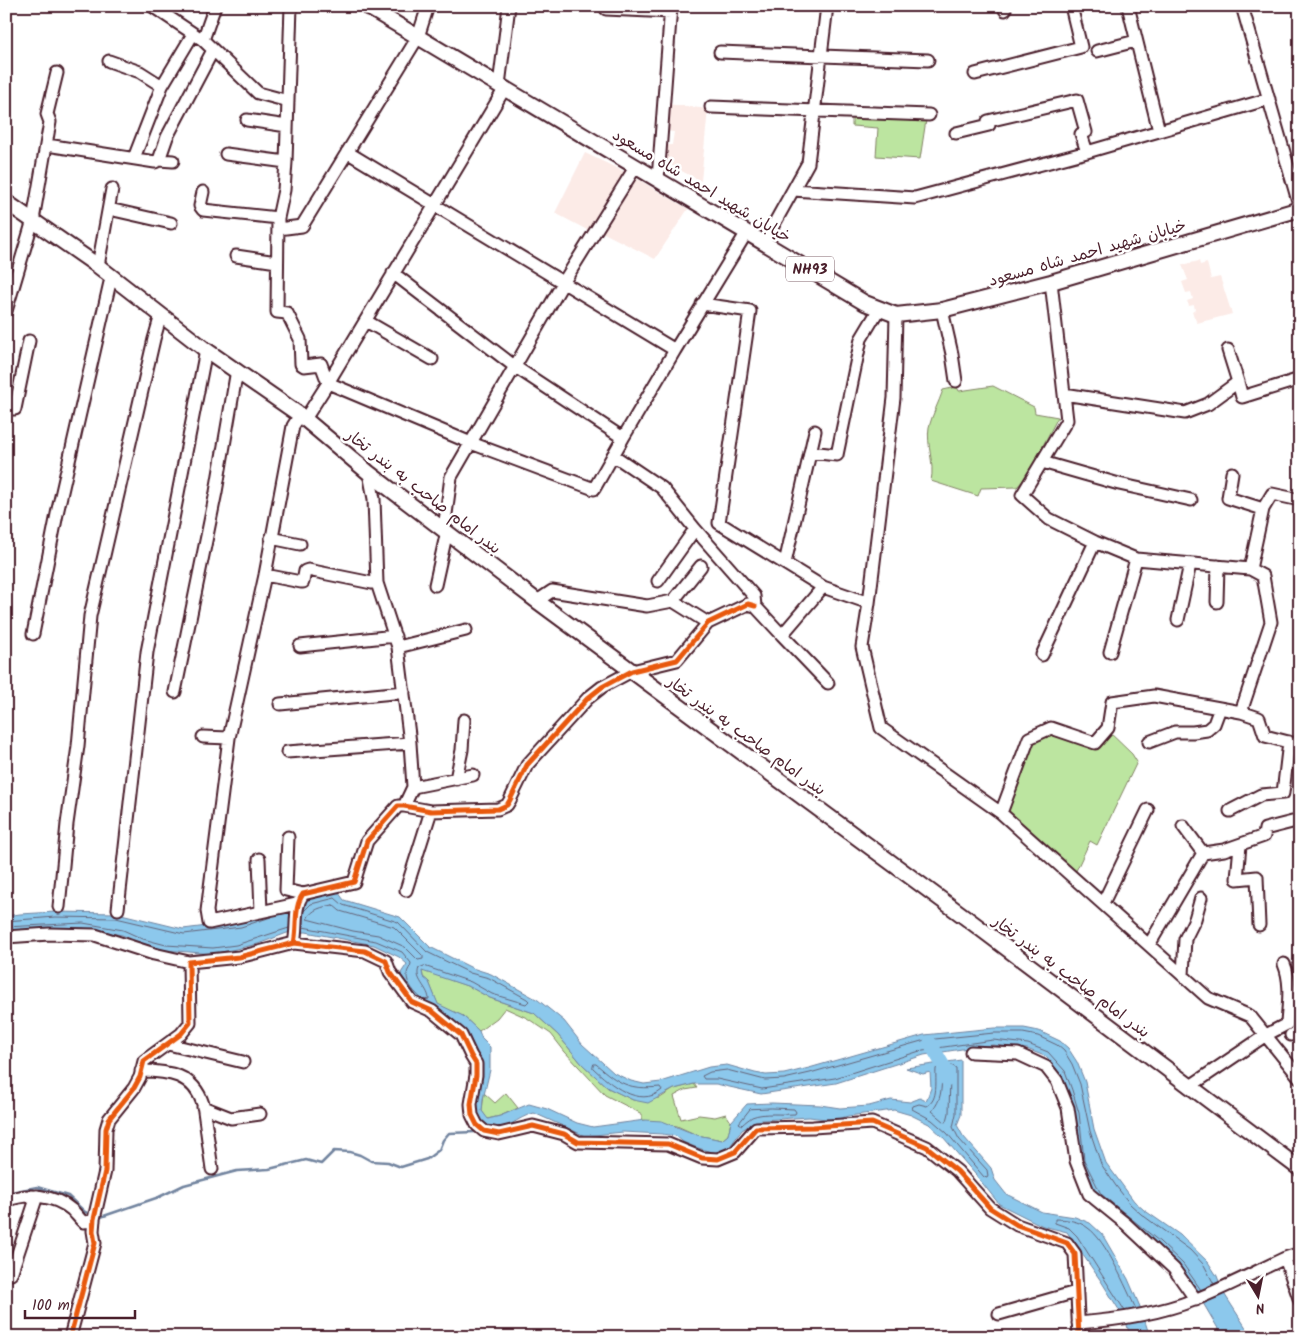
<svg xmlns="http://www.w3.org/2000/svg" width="1306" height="1343" font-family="Kalam,'Playpen Sans Arabic',sans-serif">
  <rect width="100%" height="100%" fill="#fff"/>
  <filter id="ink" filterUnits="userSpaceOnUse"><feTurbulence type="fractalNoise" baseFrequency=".02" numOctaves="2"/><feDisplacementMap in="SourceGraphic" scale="10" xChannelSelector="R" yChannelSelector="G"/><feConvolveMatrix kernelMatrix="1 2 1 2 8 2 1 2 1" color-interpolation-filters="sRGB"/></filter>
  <g filter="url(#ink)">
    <path fill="#fcebe7" d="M667 104 708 109 701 181 662 161 663 145H672L674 132 665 131Z
      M585 153 627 173 589 231 555 213Z
      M634 177 688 209 655 259 600 231Z
      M1199 261 1200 265 1207 263 1211 279 1220 277 1232 314 1197 323 1192 312 1195 310 1194 305 1189 306 1187 301 1193 299 1191 292 1186 293 1182 282 1188 280 1182 265Z"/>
    <path fill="#bce5a0" stroke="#838266" d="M852 115 926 120 920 159 876 156 878 128 852 126Z
      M993 386 1034 407 1035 413 1058 417 1027 476 1017 487 981 488 978 496 931 481C935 463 926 445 929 427 932 415 939 402 943 390L957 387 959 391Z
      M1106 729 1132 754 1137 762 1097 845 1090 841 1075 873 1003 811 1030 740 1052 730 1094 748Z
      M422 970 470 987 490 998 534 1013 558 1035 582 1064 608 1088 633 1100 660 1098 674 1089 694 1084 697 1088 685 1090 674 1096 681 1119 699 1115 715 1117 726 1114 731 1122 728 1135 722 1140 697 1135 677 1126 642 1120V1114L605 1095 565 1052 551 1034 527 1018 505 1008 497 1018 479 1031 463 1016 438 1005 429 982 423 977Z
      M484 1093 495 1103 506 1093 518 1108 500 1116 487 1119 482 1111Z"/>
    <path fill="#8cc8ec" stroke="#72849f" d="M338 892 344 900 400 917 430 947 472 968 491 974 538 1000 564 1021 582 1044 614 1073 631 1081 644 1084 661 1082 709 1067 727 1065 755 1073 766 1075 784 1074 809 1068 924 1035 994 1028H1024L1039 1031 1060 1041 1068 1048 1077 1062 1085 1082 1094 1129 1106 1163 1134 1201 1144 1210 1180 1235 1208 1262 1217 1276 1223 1292 1252 1337H1223L1196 1291 1097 1198 1079 1161 1074 1114 1068 1092 1060 1074 1047 1057 1027 1049 993 1045 968 1048 924 1055 836 1083 761 1094 716 1084H694L674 1089 648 1103 633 1100 608 1088 582 1064 558 1035 534 1013 490 998 470 987 422 971 423 977 429 982 438 1004 463 1016 479 1031 482 1039 490 1047V1070L483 1099 482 1111 488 1119 500 1116 529 1104 547 1109 577 1123 593 1127 645 1120 662 1121 697 1135 722 1140 728 1135 731 1122 747 1104 772 1103 820 1105 840 1108 869 1106 891 1100 910 1102 920 1098 926 1101 931 1088 930 1072 923 1074 906 1068 961 1060V1115L957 1125 963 1136 991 1168 995 1180 1006 1194 1042 1212 1075 1217 1090 1223 1102 1234 1128 1279 1141 1309 1150 1337H1130L1126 1321 1101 1281 1067 1232 1043 1226 999 1204 975 1174 943 1137 929 1124 911 1115 894 1110 848 1116 835 1120 809 1117 762 1120 755 1122 742 1130 728 1149 714 1153 695 1147 683 1142 676 1136 662 1134 623 1132 585 1136 534 1113C517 1117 506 1132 489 1130L474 1116 482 1065 468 1034 459 1024 442 1012 421 1004 404 984 401 973 407 964 399 957 374 945 306 932 287 933 258 944 213 954 165 950 141 943 122 935 83 928 6 932V916L20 914 55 912 117 913 183 929 240 922 282 907H302L308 899Z"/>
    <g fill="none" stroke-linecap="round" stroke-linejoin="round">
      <path stroke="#646378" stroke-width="1" d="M333 905 340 911 394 927 423 956V959L418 960 405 947 378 935 353 931 307 919C312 909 322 907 333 905Z
        M304 911 311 904 335 898 343 905 398 922 427 952 470 973 489 978 527 999 529 1001 526 1004 492 994 471 982 424 966 419 968C414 980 428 987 429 999L424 1000
        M6 921 55 917 116 918 184 934 241 927 271 917
        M6 927 83 923 123 930 143 939 166 945 213 948 236 945 289 928
        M303 927 376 941 402 952 411 963C411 967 407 970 407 974 406 984 416 994 422 999
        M594 1064H596C619 1084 629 1090 660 1087L662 1090C639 1109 610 1084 593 1068Z
        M953 1066 956 1068V1114L953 1127 959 1139 987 1170 988 1176 987 1178 984 1177 947 1133 932 1120 912 1109 913 1106 919 1104 927 1106C939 1099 935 1081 936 1069Z
        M947 1073 950 1076 949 1113 947 1121 945 1122 932 1111C942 1099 941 1090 942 1075Z
        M772 1108 794 1109 796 1112 795 1114C782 1115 764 1112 752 1117 749 1119 745 1122 742 1125L739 1123 750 1109Z
        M1201 1290 1183 1264 1160 1242 1101 1194 1084 1160 1079 1113 1072 1090 1065 1071 1048 1052 1028 1044 993 1040 923 1050 835 1078 762 1089 717 1079H704L702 1076 710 1072 727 1070 765 1080 784 1079 810 1073 925 1040 994 1033H1023L1038 1036 1057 1045 1064 1051 1072 1064 1080 1084 1090 1131 1101 1164 1116 1186 1130 1204 1141 1214 1190 1250 1204 1265 1214 1284
        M1125 1311 1077 1236 1069 1228 1055 1223V1219C1065 1219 1080 1221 1088 1228 1106 1240 1126 1288 1136 1309"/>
      <path stroke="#72849f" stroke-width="2.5" d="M6 1193 37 1187 68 1196 85 1212 91 1214
        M98 1218 159 1197 184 1185 237 1171 269 1169 306 1160 321 1164 334 1151 350 1152 360 1155 371 1161 388 1162 401 1167 427 1159 439 1150 443 1140 449 1133 475 1132 477 1130"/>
      <path stroke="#8cc8ec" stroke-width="14" d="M930 1043 947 1072V1080"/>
      <g stroke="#4a1f2b" stroke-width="15">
        <path id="minor" d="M152 6 203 40 258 93 288 101
          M291 6 286 162 284 190 278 218 277 312 287 313 300 339 301 364 304 366 321 364 328 383 471 443 594 489 623 438 514 366 393 273
          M1004 6 1005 10
          M1128 6 1159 131
          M1242 6 1300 208
          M606 9 671 12
          M203 40 215 6
          M1097 51 1136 41
          M720 52 928 60
          M109 61 140 72 162 86
          M975 74 1081 47 1071 6
          M499 85 509 6
          M711 107 929 115
          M247 120 287 126
          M956 133 989 125 988 121 1077 100 1086 132 1081 134 1087 152
          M47 145 155 162 159 160 173 161
          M347 152 675 350 747 232
          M226 154 286 162
          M134 158 162 86 193 34
          M159 160 167 137 213 50
          M658 179 671 6
          M793 190 915 198 1087 152 1269 99
          M203 192 200 206 203 210 278 218
          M109 209 171 223
          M278 229 302 226 418 37 428 6
          M764 242 808 163 827 6
          M236 256 277 262
          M98 266 112 189
          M1051 282 1067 420 1022 495 1049 519 1095 542 1136 559 1250 569 1263 509 1272 494 1300 500
          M702 304 750 311 719 523 823 587
          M942 310 952 354 956 381
          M6 311 33 220 50 122 47 114 57 73
          M366 321 432 359
          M1228 350 1238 382
          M1064 394 1185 413 1208 404 1238 382 1242 397 1300 379
          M6 409H15L29 341
          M305 419 328 383 505 88
          M623 438 675 350
          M810 452 837 455 861 339 879 309
          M613 455 662 488 695 529 754 596 755 606 782 635 823 587 869 603 862 647 881 728 1001 813 1208 998 1250 1016 1300 1078
          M1042 462 1119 484 1191 500
          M369 473 374 499 377 583 398 647 410 743 413 787 404 806
          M1232 473 1228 498 1263 509
          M444 529 451 477 563 283 636 166
          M271 538 300 544
          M785 563 815 431
          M265 575 301 582H303L305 571 308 570 372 583H377
          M658 581 695 529
          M435 585 447 531
          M537 601 552 591 647 606 673 601 701 566
          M673 601 708 623
          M1217 602 1218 566
          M869 603 894 398 896 315
          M1178 620 1190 564
          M33 634 58 509 111 278
          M782 635 828 683
          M300 646 395 636
          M398 647 466 630
          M1110 652 1136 559
          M1042 655 1095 542
          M175 692 216 492 237 370
          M280 704 404 692
          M1241 712 1259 718 1265 736 1300 745
          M203 737 229 738
          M1149 742 1175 732H1193L1207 730 1214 724 1220 708
          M287 752 410 743
          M456 779 462 750 464 720
          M413 787 473 775
          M1230 811 1261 795 1283 793 1289 742
          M1001 813 1029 738 1051 728 1095 743 1108 728 1112 702 1154 696 1241 712 1271 622 1263 576 1250 569
          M1183 826 1203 853
          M288 837 286 890 303 894
          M1240 845 1237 879 1257 877 1259 925
          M259 859 261 912
          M406 890 431 811
          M1103 903 1148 810
          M297 904 209 923 207 911 229 738 265 575 293 426 300 415
          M59 907 67 824 78 746 90 616 154 339 161 315
          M118 909 147 652 206 350
          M6 937 49 934 95 935 154 954 189 962
          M294 943 365 951 386 961 390 972 412 1002 432 1011 461 1035 471 1056 476 1064V1075L471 1104 472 1115 477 1125 484 1131 499 1134 533 1126 564 1134 578 1142 668 1144 702 1158 718 1159 735 1152 756 1128 813 1127 872 1123 927 1147 957 1171 990 1208 1017 1225 1067 1243 1075 1254 1079 1337
          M1149 945 1203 853 1224 850 1264 836 1265 829 1300 820
          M1183 975 1185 939 1195 919 1201 898
          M1291 1035 1300 1030
          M168 1044 243 1062
          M971 1052 1018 1054 1046 1067 1057 1081 1068 1108 1076 1161 1089 1194 1126 1224 1174 1269 1196 1300
          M141 1071C169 1071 193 1074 203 1104L212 1169
          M1189 1087 1266 1035 1287 1024C1288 1005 1292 983 1284 964
          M203 1107 231 1118 260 1114
          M6 1201C26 1192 55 1195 72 1210 76 1214 79 1218 83 1222L94 1221
          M1285 1258 1300 1301
          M11 1274 37 1196
          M999 1314 1076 1292
          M1078 1323C1117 1320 1158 1314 1194 1300 1225 1288 1255 1272 1285 1258L1300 1253
          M70 1337 95 1243 93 1231 94 1219 105 1171 106 1129 109 1119 134 1088 140 1077 144 1061 181 1034 190 1023 189 962 239 957 294 943C298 927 293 908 303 894L354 882 367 841 398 806H404L431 811 498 809 507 805 510 800 527 765 588 698 602 687 632 671 677 660 708 623 748 604 755 606"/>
      </g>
      <g stroke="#4a1f2b" stroke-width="18">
        <path id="major" d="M366 6 865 303 896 315 942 310 1051 282 1300 209
          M6 202 98 266 206 350 300 415 369 473 537 601 973 923 1300 1169"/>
      </g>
      <use href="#minor" stroke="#fff" stroke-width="11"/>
      <use href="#major" stroke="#fff" stroke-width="14"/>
      <g stroke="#fff" stroke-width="8">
        <path id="cycleway" d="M294 943 365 951 386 961 390 972 412 1002 432 1011 461 1035 471 1056 476 1064V1075L471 1104 472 1115 477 1125 484 1131 499 1134 533 1126 564 1134 578 1142 668 1144 702 1158 718 1159 735 1152 756 1128 813 1127 872 1123 927 1147 957 1171 990 1208 1017 1225 1067 1243 1075 1254 1079 1337
          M70 1337 95 1243 93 1231 94 1219 105 1171 106 1129 109 1119 134 1088 140 1077 144 1061 181 1034 190 1023 189 962 239 957 294 943C298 927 293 908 303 894L354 882 367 841 398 806H404L431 811 498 809 507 805 510 800 527 765 588 698 602 687 632 671 677 660 708 623 748 604 755 606"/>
      </g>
      <use href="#cycleway" stroke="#e8590c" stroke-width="5"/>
    </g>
  </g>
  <g text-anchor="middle" stroke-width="5" stroke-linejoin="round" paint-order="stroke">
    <rect fill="#fff" stroke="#80626b" stroke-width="1" x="786" y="256.5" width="48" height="25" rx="4"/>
    <g font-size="15" font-weight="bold" fill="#4a1f2b">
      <text x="810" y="274">NH93</text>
    </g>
    <g font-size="16" fill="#4a1f2b" stroke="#fff">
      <text transform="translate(702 185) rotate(31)" y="6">خیابان شهید احمد شاه مسعود</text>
      <text transform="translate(1087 252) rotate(-16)" y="6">خیابان شهید احمد شاه مسعود</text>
      <text transform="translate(424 491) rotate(38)" y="6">بندر امام صاحب به بندر تخار</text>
      <text transform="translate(747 735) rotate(36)" y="6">بندر امام صاحب به بندر تخار</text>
      <text transform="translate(1072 976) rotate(37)" y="6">بندر امام صاحب به بندر تخار</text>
    </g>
  </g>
  <rect width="1306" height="1343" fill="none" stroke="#fff" stroke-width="25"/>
  <rect x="12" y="12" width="1281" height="1318" fill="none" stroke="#4a1f2b" stroke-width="2" filter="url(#ink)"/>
  <g transform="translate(1258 1296) rotate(170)" stroke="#ffffff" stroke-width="4" paint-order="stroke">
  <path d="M0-4L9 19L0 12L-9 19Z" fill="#4a1f2b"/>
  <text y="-8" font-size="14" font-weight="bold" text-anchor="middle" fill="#4a1f2b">N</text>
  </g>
  <path d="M25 1310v8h110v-8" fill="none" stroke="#4a1f2b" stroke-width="2.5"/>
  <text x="32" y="1310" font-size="15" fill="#4a1f2b" stroke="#ffffff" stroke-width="4" paint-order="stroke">100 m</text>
</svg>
